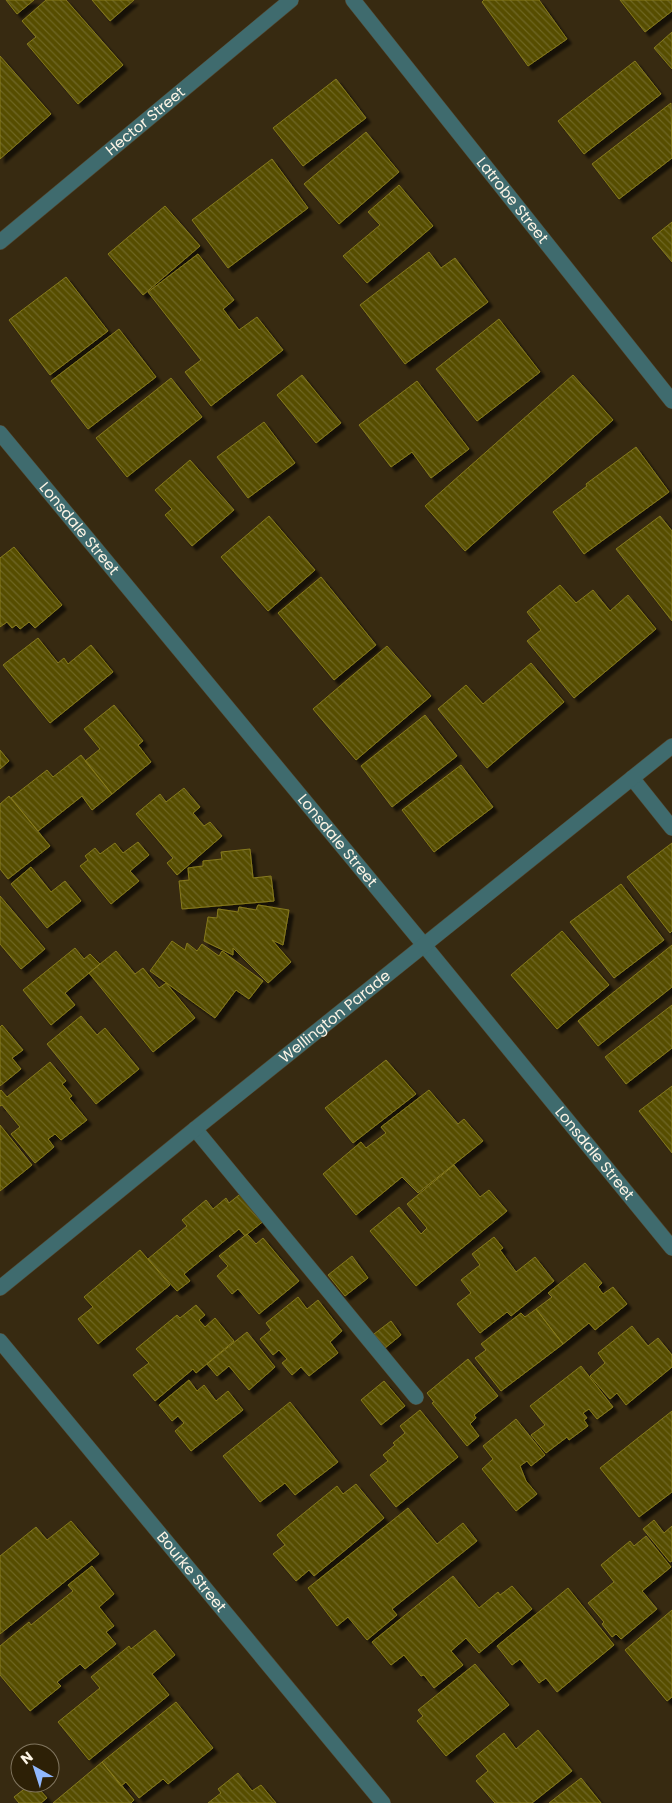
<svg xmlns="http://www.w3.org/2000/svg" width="672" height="1803" font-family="Poppins,sans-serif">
  <defs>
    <pattern id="building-back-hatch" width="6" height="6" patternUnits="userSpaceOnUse" patternTransform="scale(1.25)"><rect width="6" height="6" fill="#564d00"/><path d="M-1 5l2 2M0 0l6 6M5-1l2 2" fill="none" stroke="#6f6725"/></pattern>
    <filter id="shadow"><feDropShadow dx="4.5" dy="4.5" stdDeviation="1" flood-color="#0009"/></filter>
  </defs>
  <rect width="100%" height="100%" fill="#372a11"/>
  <path fill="url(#building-back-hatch)" stroke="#867a1d" filter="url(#shadow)" d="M6 0H34L17 14Z
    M46 0H66L123 65 78 104 27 44 36 37 22 21Z
    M92 0H134L110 21Z
    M484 0H539L567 39 528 66 482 2Z
    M620 0H672V11L645 32Z
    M672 32V69L654 48Z
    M0 56 51 114 0 159Z
    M635 61 661 94 584 154 558 121Z
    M336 79 366 118 303 166 273 128Z
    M671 103 672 158 619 199 592 164Z
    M366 132 399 172 339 224 304 184Z
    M272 159 308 208 228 268 192 220Z
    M399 185 433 226 367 283 343 256 380 225 368 212Z
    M165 206 200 246 143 295 108 254Z
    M672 222V262L652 238Z
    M429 252 441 268 455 258 488 302 405 364 360 305Z
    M198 254 234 300 223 309 239 330 257 317 283 350 211 406 185 372 201 360 148 292Z
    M66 277 108 331 50 375 9 320Z
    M499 319 540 372 477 421 436 369Z
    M119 329 156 377 88 429 51 381Z
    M302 375 341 423 316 443 277 395Z
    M573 375 613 420 465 551 425 506Z
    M171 378 202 417 127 477 96 438Z
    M417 381 469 449 431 478 412 452 391 467 359 425Z
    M264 422 295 463 248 498 217 457Z
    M636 447 669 492 584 554 553 512 587 486 586 484Z
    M190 460 234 510 192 546 165 515 172 509 155 490Z
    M269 516 315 570 268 611 221 557Z
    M660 516 672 531V621L616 549Z
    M14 547 62 605 35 628 29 622 20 629 16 625 12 628 7 622 0 627V558Z
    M321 577 376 645 334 680 278 613Z
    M560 585 576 603 593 590 610 611 628 595 656 629 574 698 527 641 541 630 527 612Z
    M38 638 58 663 64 658 68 664 91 645 113 672 50 723 3 665Z
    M387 646 431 696 356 760 313 709Z
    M531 663 564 702 487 768 438 709 466 685 483 704Z
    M114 705 143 741 138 745 151 762 112 794 85 761 100 749 84 729Z
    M425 715 457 756 392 807 361 766Z
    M0 750 9 761 0 769Z
    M81 755 112 794 92 810 82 796 38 831 11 798 47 770 53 777Z
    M461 765 493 807 434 852 402 810Z
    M184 788 200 807 193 813 204 826 210 822 222 836 177 875 167 863 173 858 136 814 160 794 166 802Z
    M9 796 50 846 8 879 0 869V804Z
    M138 842 149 855 130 871 139 881 111 904 80 866 88 860 85 856 95 848 100 854 115 843 123 853Z
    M672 843V931L670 933 627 877Z
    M250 849 253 878 271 876 274 901 182 909 179 881 189 880 188 868 203 866V861L222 859 221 852Z
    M31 867 51 892 65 881 81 901 47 928 11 884Z
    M621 884 664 940 614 978 570 922Z
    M0 896 45 949 21 969 0 944Z
    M258 905 289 910 283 945 272 940 291 962 268 983 233 948V955L204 941 208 917 217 918 218 909 238 912 239 907 256 910Z
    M562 931 609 985 557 1029 511 975Z
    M172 941 185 950 187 943 197 951 202 944 219 956 222 951 263 981 249 999 236 990 215 1018 150 971Z
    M672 945V987L598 1046 578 1021Z
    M75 948 84 959 90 954 100 964 65 993 75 1005 51 1025 23 990Z
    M116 951 135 974 143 968 159 988 166 983 195 1018 153 1052 89 973Z
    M672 1005V1048L626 1084 605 1057Z
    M81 1016 97 1035 105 1028 139 1069 96 1104 47 1044Z
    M2 1025 23 1050 12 1058 21 1069 0 1086V1027Z
    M386 1060 416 1094 353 1143 325 1108Z
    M50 1062 66 1081 62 1084 72 1096 69 1098 87 1120 61 1140 55 1134 48 1139 54 1147 35 1163 11 1134 20 1127 2 1105 0 1106V1091L1 1090 7 1097Z
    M672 1086V1153L639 1111Z
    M429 1090 458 1124 464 1119 483 1141 418 1193 402 1177 356 1215 323 1174 361 1142 366 1148 386 1133 381 1127Z
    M0 1125 32 1165 0 1191Z
    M454 1165 480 1197 489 1190 507 1211 416 1286 370 1231 399 1207 421 1234 427 1228 407 1204Z
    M244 1191 266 1219 245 1236 239 1229 184 1274 190 1281 177 1291 148 1259 187 1226 182 1220 206 1200 213 1209 226 1198 229 1203Z
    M247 1234 256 1244 263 1238 299 1281 259 1314 238 1289 232 1294 217 1276 228 1266 219 1256Z
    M494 1237 503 1248 500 1250 516 1272 535 1257 554 1281 511 1316 507 1312 480 1333 457 1304 471 1293 461 1280 480 1265 472 1254Z
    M140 1250 170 1285 98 1344 78 1319 93 1307 84 1297Z
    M352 1256 368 1278 345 1296 328 1275Z
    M585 1263 602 1283 598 1287 603 1294 613 1287 627 1304 595 1330 589 1323 563 1344 536 1309 552 1297 548 1293Z
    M298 1297 307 1309 318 1300 342 1331 330 1342 338 1353 309 1376 301 1367 292 1375 282 1363 287 1359 279 1350 273 1355 260 1339 271 1330 266 1323Z
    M196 1305 205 1315 199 1320 205 1327 215 1318 234 1341 196 1373 193 1369 155 1401 133 1375 149 1363 136 1349 177 1315 180 1318Z
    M536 1309 563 1344 501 1391 475 1358 486 1350 481 1344 521 1313 525 1317Z
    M391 1321 401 1335 385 1348 374 1334Z
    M632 1326 648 1346 658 1338 672 1355V1367L626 1405 617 1393 610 1399 590 1376 605 1363 598 1353Z
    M247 1332 275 1367 249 1390 229 1366 217 1376 207 1364Z
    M468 1359 498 1396 474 1415 476 1418 470 1424 479 1436 467 1446 432 1403 434 1402 427 1393Z
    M581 1366 613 1407 597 1419 589 1409 583 1413 587 1418 584 1420 588 1426 569 1440 567 1437 546 1453 531 1435 545 1425 530 1406Z
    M189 1380 197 1391 204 1385 216 1401 228 1391 243 1410 191 1451 175 1431 184 1423 178 1416 172 1421 159 1405Z
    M384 1381 405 1406 381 1425 361 1400Z
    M290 1402 338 1462 295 1495 285 1483 260 1502 223 1456Z
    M420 1410 458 1457 396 1507 370 1475 388 1461 383 1455 395 1445 393 1443 405 1433 400 1426Z
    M672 1411V1492L639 1517 600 1468Z
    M516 1419 545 1455 531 1466 527 1461 520 1466 526 1481 537 1494 516 1511 482 1469 493 1459 483 1446Z
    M356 1484 384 1518 314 1576 309 1570 296 1581 273 1554 285 1545 277 1535 337 1486 343 1494Z
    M408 1508 437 1544 463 1523 477 1541 392 1609 397 1615 367 1640 348 1617 337 1626 308 1588Z
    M654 1520 664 1533 672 1526V1561L670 1562 643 1529Z
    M71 1521 99 1554 0 1634V1556L36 1527 47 1540Z
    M646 1536 671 1567 642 1591 657 1609 621 1639 616 1634 612 1637 602 1624 604 1622 588 1603 614 1582 601 1565 630 1541 634 1546Z
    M92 1566 114 1594 99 1607 114 1626 106 1632 116 1644 85 1669 80 1664 57 1682 61 1686 30 1711 0 1675V1646L29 1622 31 1625 73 1591 68 1585Z
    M453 1576 479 1608 498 1592 500 1595 512 1586 532 1609 479 1653 466 1638 451 1651 463 1665 434 1688 424 1675 421 1676 404 1655 391 1665 372 1642Z
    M568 1588 614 1645 557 1692 546 1678 539 1683 520 1659 512 1665 497 1646Z
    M672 1610V1697L667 1701 625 1650Z
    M155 1630 175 1655 152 1674 169 1695 89 1760 58 1722 100 1688 91 1677 129 1646 131 1649Z
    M475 1664 509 1705 446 1756 417 1721 423 1716 418 1710Z
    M176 1702 213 1748 168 1784 163 1779 139 1798 126 1782 121 1786 102 1762Z
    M538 1730 572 1771 532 1803H495L476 1781 488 1771 476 1756 504 1733 516 1749Z
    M102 1762 134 1800 131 1803H53Z
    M238 1773 252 1791 261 1785 276 1803H208L221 1793 218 1789Z
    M581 1778 601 1803H549Z
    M32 1783H34L47 1798 41 1803H19L14 1797Z"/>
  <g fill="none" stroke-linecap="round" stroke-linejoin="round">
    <g stroke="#53462f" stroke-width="16">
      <g id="minor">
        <path id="s1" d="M353 0 672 401"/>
        <path id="s2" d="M0 242 291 0"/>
        <path id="s3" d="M0 433 424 945 672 1248"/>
        <path d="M632 778 672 828"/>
        <path d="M195 1129 416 1397"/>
        <path id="s4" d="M0 1288 195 1129 672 746"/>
        <path id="s5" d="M0 1341 383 1803"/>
      </g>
    </g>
    <use href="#minor" stroke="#3f6b6e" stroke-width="15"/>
  </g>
  <g text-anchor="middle" stroke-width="5" stroke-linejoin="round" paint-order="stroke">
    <g font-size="15" fill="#fcf4e5" stroke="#2d2006">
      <text dy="5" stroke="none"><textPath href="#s2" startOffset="189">Hector Street</textPath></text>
      <text dy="5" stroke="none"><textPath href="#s1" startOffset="256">Latrobe Street</textPath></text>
      <text dy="5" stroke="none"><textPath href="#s3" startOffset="124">Lonsdale Street</textPath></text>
      <text dy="5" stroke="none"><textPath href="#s3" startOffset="529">Lonsdale Street</textPath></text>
      <text dy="5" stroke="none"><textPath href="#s4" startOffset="431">Wellington Parade</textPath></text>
      <text dy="5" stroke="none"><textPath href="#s3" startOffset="934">Lonsdale Street</textPath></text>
      <text dy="5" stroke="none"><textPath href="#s5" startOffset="300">Bourke Street</textPath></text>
    </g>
  </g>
  <g transform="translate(35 1768) rotate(321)"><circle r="24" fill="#2d2006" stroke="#80755f"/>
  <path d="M0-4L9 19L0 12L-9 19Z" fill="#91b8fd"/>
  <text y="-8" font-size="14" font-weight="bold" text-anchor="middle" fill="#fcf4e5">N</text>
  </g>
</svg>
